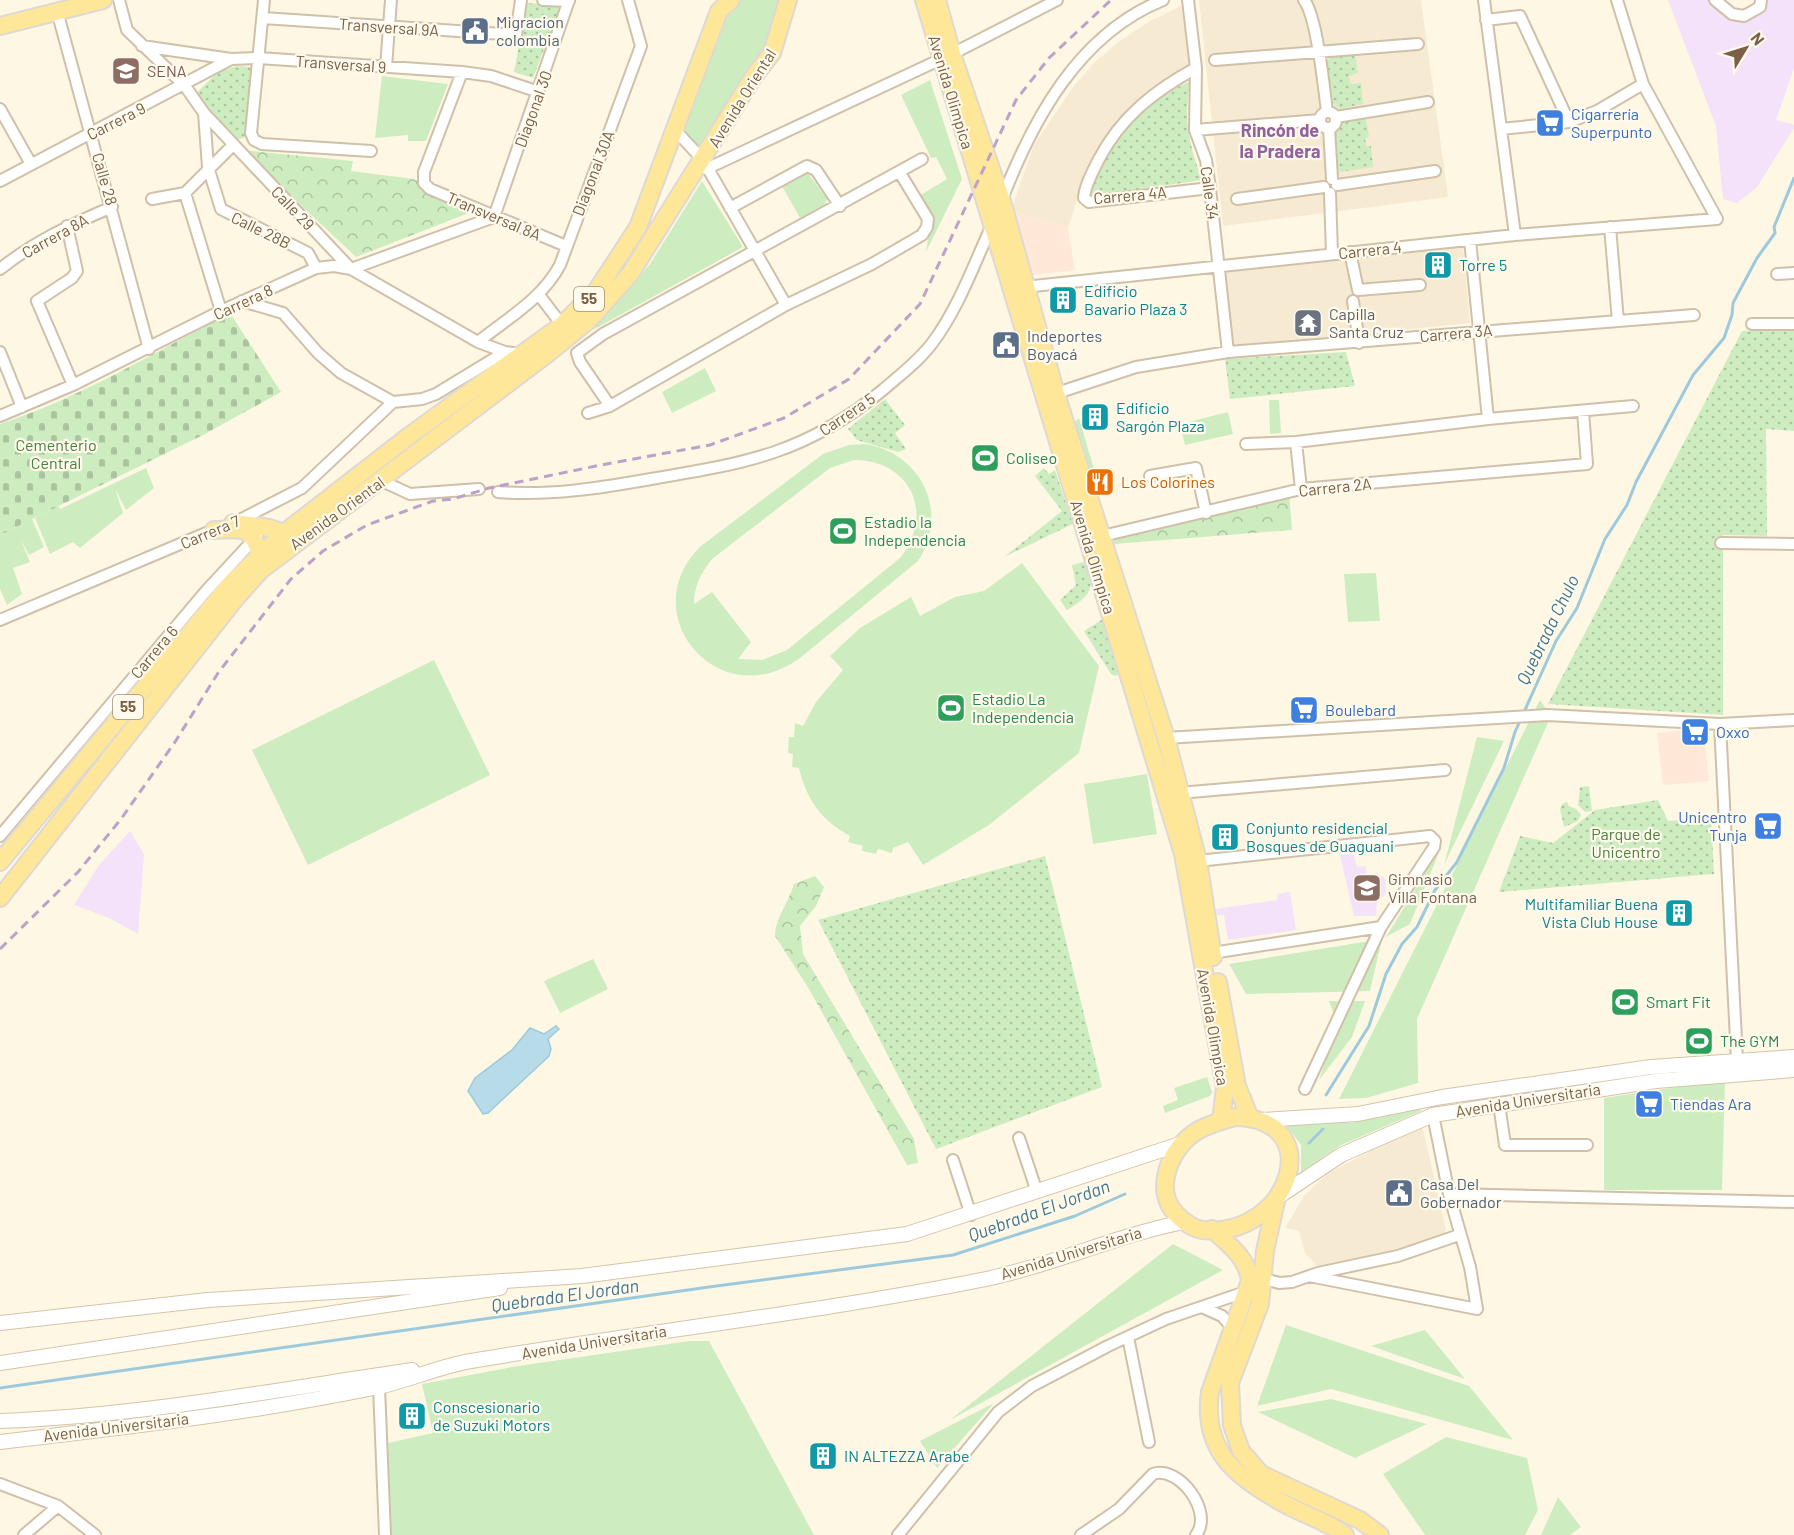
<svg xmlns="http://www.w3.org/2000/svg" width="1794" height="1535" font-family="Barlow,sans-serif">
  <defs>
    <pattern id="forest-crowns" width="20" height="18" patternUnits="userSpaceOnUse" patternTransform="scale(1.5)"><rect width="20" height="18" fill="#cdedc1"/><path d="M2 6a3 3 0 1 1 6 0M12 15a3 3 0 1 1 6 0" fill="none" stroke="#abc39f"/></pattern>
    <pattern id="cemetery-stones" width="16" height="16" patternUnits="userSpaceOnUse" patternTransform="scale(1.5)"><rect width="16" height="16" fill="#cdedc1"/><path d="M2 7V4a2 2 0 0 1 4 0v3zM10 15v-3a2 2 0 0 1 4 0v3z" fill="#abc39f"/></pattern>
    <pattern id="park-dots" width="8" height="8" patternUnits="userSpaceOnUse" patternTransform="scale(1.5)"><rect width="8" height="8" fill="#cdedc1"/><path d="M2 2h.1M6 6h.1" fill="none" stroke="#abc39f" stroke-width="1.8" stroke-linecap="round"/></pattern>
  </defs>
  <rect width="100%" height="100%" fill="#fef7e4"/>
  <path fill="#f6ebd2" d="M1199 0H1421L1448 197 1223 226Z
    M1181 6 1190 65 1147 93 1111 129 1085 175 1068 228 1011 211 1034 145 1073 87 1095 62 1121 40 1150 21Z
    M1463 245 1470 323 1232 347 1225 271Z
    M1422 1125 1446 1230 1440 1241 1354 1264 1318 1267 1305 1253 1299 1231 1285 1228 1304 1196 1328 1173Z"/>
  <path fill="#ffe8d7" d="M1011 211 1068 228 1075 270 1027 276Z
    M1703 728 1709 781 1663 785 1657 733Z"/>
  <path fill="#f4e1fa" d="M1668 0H1711L1739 19 1752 18 1764 8V0H1794V68L1776 120 1794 125V128L1757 187 1737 203 1723 199 1716 126Z
    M130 831 144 854 138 934 109 918 74 905 99 865Z
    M1353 853 1357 867 1366 866 1367 877 1377 873 1386 880 1385 895 1377 901 1376 916H1354L1340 855Z
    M1290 892 1296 930 1228 940 1224 915H1217L1216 909 1278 900 1277 894Z"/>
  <path fill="#cdedc1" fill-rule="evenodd" d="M737 0H781L766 52 703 153 682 132 726 11Z
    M382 76 448 84 426 141H408V135L375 138Z
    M930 80 962 179 926 252 931 219 919 196 947 179 936 157 931 158 901 95Z
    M807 172 827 199 825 204 800 218 782 186Z
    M702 181 743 247 593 330 650 264Z
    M705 368 716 391 672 413 662 392Z
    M1269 400H1279L1281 433 1270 434Z
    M1228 412 1233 434 1185 445 1180 424Z
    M1079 418 1094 469 1085 471 1071 425Z
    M866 444C922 454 950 512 918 561L800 658C720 717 631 614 701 546L823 454 849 445ZM854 460C911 460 935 514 900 558L787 650 762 660 738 659 751 642 712 592 694 604C694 586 701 573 712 559L830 468Z
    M146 468 154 488 126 510 115 489 123 513 80 548 73 542 50 554 35 518 58 506 60 509Z
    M32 519 44 547 29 555 21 540 30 562 13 568 22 594 7 605 0 589V535Z
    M1022 563 1099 666 1079 753 989 825 923 865 908 842 893 848 892 853 878 849 876 854 862 851 863 846 848 842 850 836C822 821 806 799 799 768L792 767 793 754 788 753 789 737H794L795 723 803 726 816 702 843 670 830 656 860 628 911 597 920 616 955 597 984 591Z
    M1376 573 1380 621 1348 622 1344 574Z
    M434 660 490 775 308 865 252 750Z
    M1540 700 1551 716 1417 1019 1418 1083 1366 1098 1339 1099Z
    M1477 737 1504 741 1444 865Z
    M1147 774 1157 834 1093 844 1084 784Z
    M1442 845 1410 924 1386 937Z
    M1382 939 1370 991 1246 994 1229 964Z
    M593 959 608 989 560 1013 544 981Z
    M1329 1001H1365L1352 1037 1319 1080 1338 1025Z
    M1207 1077 1212 1092 1210 1096 1165 1113 1163 1106 1178 1100 1174 1088Z
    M1725 1080 1722 1190H1604V1098Z
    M1413 1105 1420 1106 1421 1111 1339 1146 1301 1172V1145L1284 1122 1352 1123Z
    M1173 1244 1223 1270 950 1420Z
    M1286 1325 1469 1386 1513 1440 1331 1389 1257 1406Z
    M1425 1330 1465 1379 1371 1346Z
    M689 1341H709L814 1535H391L388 1443 433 1433 422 1384 512 1367Z
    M1331 1399 1427 1424 1355 1458 1258 1412Z
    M994 1403 937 1468 920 1441Z
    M1446 1437 1527 1458 1538 1510 1525 1535H1425L1383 1474Z
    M1558 1497 1581 1527 1570 1535H1541Z"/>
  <path fill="url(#forest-crowns)" d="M242 150 353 161 351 171 414 179 474 211 356 257Z
    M1289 492 1292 530 1114 544V538Z
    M815 876 824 887 816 906 800 926 803 954 914 1139 918 1163 907 1165 809 989 775 936C775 919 789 901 794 884Z"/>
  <path fill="url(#cemetery-stones)" d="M230 313 281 392 203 435 0 535V424C77 399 158 351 230 313Z"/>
  <path fill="url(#park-dots)" d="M527 3 561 5 533 78 514 72Z
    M1333 54 1355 55 1358 73 1349 76 1351 84 1361 83 1363 104 1340 109 1331 102 1327 61Z
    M236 66 252 67 248 136 235 141 195 94 217 73Z
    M1190 81C1184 123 1188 140 1202 180L1095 196 1091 193C1099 144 1147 101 1190 81Z
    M1366 117 1369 137 1365 138 1366 146H1371L1373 167 1339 172 1334 130 1342 120Z
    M1794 330V431L1766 429 1767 536 1723 535V715L1548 704 1742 331Z
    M1346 352 1355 386 1230 399 1225 359Z
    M885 399 905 425 895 433 906 449 898 452 857 440 848 429Z
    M1044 468 1049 474 1055 470 1073 524 1004 557 1062 511 1035 476Z
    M1088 561C1094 589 1092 595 1067 610L1060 600 1076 585 1072 565Z
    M1106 617 1121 673 1115 676 1111 674 1084 631Z
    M1589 786 1592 811 1585 812 1578 805 1580 787Z
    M1658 800 1668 821 1711 817 1714 874 1499 892 1520 836 1553 843 1595 810Z
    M1567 802 1569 806 1576 809 1581 815 1578 821 1564 827 1560 809 1562 804Z
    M1045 856 1102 1087 936 1149 818 920Z"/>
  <path fill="#b7dbe9" stroke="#9ccadc" stroke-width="1.5" d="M556 1026 559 1029 548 1039 551 1049 549 1056 488 1113 483 1114 468 1091 475 1078 512 1050 530 1028 544 1034Z"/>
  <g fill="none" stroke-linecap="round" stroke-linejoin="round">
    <path stroke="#9ccadc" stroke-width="3" d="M1326 1095 1369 1026 1386 974 1402 944 1417 927 1435 890 1457 862 1504 768 1515 732 1556 641 1577 608 1605 539 1627 505 1636 482 1693 375 1724 338 1732 315 1733 303 1757 258 1775 233 1774 227 1794 178
      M1309 1143 1323 1129
      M0 1388 709 1287 953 1255 1075 1216 1125 1194"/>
    <g stroke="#d0c0a9" stroke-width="14">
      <path id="minor" d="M119 0 127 30 185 86 204 113 351 269 478 342 505 352 521 354
        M264 0 251 133 254 140 262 144 371 151
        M543 0 569 1
        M1188 0 1196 68 1195 130 1206 160 1210 188 1228 352
        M1304 0C1317 16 1324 88 1327 112
        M1484 0 1515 235
        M1715 0 1732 14 1744 16 1760 7 1761 0
        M57 11 149 349
        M263 18 516 35 521 0
        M1486 20 1520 16 1569 122
        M142 46 231 59 259 58 462 72 491 76 539 92
        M1215 60 1418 44
        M386 67 391 0
        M1196 68C1154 91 1121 117 1099 159 1093 171 1085 185 1084 198L1089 202 1210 188
        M462 72 424 172V183L430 189 566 246
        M0 109 31 164
        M1320 120a8 8 0 1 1 16 0a8 8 0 1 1-16 0Z
        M204 113 208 167 221 209 308 253 316 268
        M1336 117 1428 102
        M1329 128 1332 179
        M1501 129 1569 122 1597 111 1643 84
        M1195 130 1320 120
        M676 131 703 160 786 305
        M706 169 952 54 1057 0
        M0 181 231 59
        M1337 185 1435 171
        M185 193 221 311
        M1330 193 1332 254
        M152 199 185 193 233 145
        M1237 199 1324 187
        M1001 202C1032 121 1078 34 1163 0
        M730 208 807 166 816 170 840 206
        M67 226 77 271 72 278 37 301 73 385
        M1610 227 1618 321
        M1470 240 1488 419
        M1350 252 1358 290 1420 285
        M0 269C34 242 72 224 112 207
        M1777 274 1794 273
        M1024 287 1515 235 1717 219 1643 84 1617 0
        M539 295 562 325
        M242 301 283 313 318 353 341 373 393 402 422 399 436 394 505 352
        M1353 301 1359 343
        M1752 324H1794
        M478 342C508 318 542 299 560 265L641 46 628 0
        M0 352 22 407
        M1051 395 1136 367 1228 352 1694 315
        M610 406 580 362 577 353 603 334 922 159
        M588 413 610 406 786 305 872 264 922 235 927 227 928 219 900 173
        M0 416 73 385 221 311 316 268 334 266 351 269 494 217 569 0
        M1296 442 1301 489
        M1246 444 1296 442 1488 419 1633 406
        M1150 476 1196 468 1206 513
        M382 481 410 494 479 489
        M498 492C550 496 601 488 651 479 747 463 807 453 884 389 901 374 920 360 933 342 959 307 974 264 992 225
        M236 522 302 488 393 402
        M1098 537 1301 489 1587 464 1583 411
        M1721 543 1794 544
        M0 620 218 528
        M1720 724 1737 1060
        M1166 738 1547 715 1720 724 1794 720
        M1179 793 1445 770
        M0 836 206 591 257 536
        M1198 861 1430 836 1435 841 1434 847 1381 927 1305 1089
        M1212 953 1381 927
        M1499 1104 1505 1145H1587
        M1019 1138 1037 1192
        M953 1160 971 1215
        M1449 1194 1794 1202
        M1309 1276 1477 1309 1470 1267 1449 1194 1433 1115
        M1262 1278 1279 1283 1292 1282 1318 1273 1398 1256 1459 1235
        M1204 1308 1222 1316 1234 1330
        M1128 1337 1149 1442
        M379 1387 385 1535
        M0 1484 58 1506 95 1535
        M24 1535 58 1506
        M898 1535 998 1412 1032 1386 1108 1346 1166 1319 1248 1291
        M1081 1535 1119 1509 1153 1474C1179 1465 1214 1512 1196 1535"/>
    </g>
    <g stroke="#d6c3a9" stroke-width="16">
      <path id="secondary" d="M1263 1120 1358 1114 1442 1097 1651 1067 1794 1057
        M1281 1195 1341 1155 1433 1115 1656 1081 1794 1070
        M0 1323 208 1300 582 1276 907 1234 1183 1143
        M0 1363 500 1288
        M0 1421C138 1416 276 1390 412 1370
        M0 1442C126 1427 254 1413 378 1387 410 1380 440 1366 471 1361 643 1332 816 1313 986 1279 1054 1265 1117 1235 1184 1222"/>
    </g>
    <g stroke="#dfd9d3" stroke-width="20">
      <path id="primary" d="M924 0 1183 854 1225 1088 1221 1121
        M937 0 952 54 1002 201 1056 394 1166 738 1198 861 1213 957
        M0 26 103 0
        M233 523C251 526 275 525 289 538
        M214 530C241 529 251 525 260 554
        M0 862 230 584 284 533 409 436 562 325 597 290 638 227 719 11 731 0
        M0 898 235 599 261 570 551 351 590 319 630 274 754 76 772 53 788 0
        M1218 982 1237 1086 1250 1118
        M1235 1117C1331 1119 1288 1239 1203 1230 1193 1229 1183 1221 1176 1214 1152 1189 1171 1147 1197 1131 1209 1124 1222 1121 1235 1117Z
        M1276 1201 1265 1251 1260 1304 1230 1383 1232 1425 1241 1451 1261 1474 1360 1520 1380 1535
        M1212 1229C1228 1244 1248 1258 1250 1281L1210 1392C1202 1450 1235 1477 1283 1503 1304 1515 1327 1521 1345 1535"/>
    </g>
    <use href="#minor" stroke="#fff" stroke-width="10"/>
    <use href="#secondary" stroke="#fff" stroke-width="14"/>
    <use href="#primary" stroke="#ffe79a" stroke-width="16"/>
    <path stroke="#bca1c9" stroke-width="3" stroke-dasharray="9 6" stroke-linecap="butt" d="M0 949 78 872 121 819 175 742 218 673 291 579 323 551 367 525 433 501 453 499 489 488 601 465 710 445 784 418 849 379 920 304 1016 100 1049 58 1111 0"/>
  </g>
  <defs>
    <g id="civic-square" transform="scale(1.5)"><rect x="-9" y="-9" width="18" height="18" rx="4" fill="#5c6f8a" stroke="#fffaec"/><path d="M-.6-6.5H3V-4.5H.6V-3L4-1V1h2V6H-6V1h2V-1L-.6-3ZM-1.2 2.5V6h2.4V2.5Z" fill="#fff"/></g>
    <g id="university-square" transform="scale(1.5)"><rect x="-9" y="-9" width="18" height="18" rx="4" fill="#8d6e63" stroke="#fffaec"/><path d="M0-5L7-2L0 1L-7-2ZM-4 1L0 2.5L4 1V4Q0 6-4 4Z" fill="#fff"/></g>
    <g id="supermarket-square" transform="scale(1.5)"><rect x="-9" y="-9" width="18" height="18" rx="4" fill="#3f7fe0" stroke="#fffaec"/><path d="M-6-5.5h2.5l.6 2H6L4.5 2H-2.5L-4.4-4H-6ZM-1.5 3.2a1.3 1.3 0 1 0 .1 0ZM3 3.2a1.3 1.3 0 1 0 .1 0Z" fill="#fff"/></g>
    <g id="building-square" transform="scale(1.5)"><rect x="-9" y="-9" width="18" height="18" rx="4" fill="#0f9aa8" stroke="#fffaec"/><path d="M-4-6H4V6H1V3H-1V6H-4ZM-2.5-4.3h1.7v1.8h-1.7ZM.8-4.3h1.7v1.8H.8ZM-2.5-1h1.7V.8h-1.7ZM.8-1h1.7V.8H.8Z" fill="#fff"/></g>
    <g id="temple-square" transform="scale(1.5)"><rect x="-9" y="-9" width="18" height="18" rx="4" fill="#6b7280" stroke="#fffaec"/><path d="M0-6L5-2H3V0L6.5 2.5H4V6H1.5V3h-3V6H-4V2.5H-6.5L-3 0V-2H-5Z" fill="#fff"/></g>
    <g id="stadium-square" transform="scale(1.5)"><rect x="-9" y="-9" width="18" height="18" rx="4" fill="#2e9e5b" stroke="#fffaec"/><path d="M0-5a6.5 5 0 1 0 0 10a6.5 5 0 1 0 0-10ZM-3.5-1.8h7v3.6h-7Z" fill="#fff"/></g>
    <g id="restaurant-square" transform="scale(1.5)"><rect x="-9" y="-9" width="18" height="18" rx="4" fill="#e8710a" stroke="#fffaec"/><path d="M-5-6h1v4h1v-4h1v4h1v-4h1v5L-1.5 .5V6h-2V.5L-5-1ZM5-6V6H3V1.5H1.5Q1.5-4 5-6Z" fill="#fff"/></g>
    <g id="school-square" transform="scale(1.5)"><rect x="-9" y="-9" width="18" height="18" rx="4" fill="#8d6e63" stroke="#fffaec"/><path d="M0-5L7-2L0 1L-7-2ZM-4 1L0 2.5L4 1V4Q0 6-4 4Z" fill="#fff"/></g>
  </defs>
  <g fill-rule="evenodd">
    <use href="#civic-square" x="475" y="31"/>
    <use href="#university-square" x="126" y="71"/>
    <use href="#supermarket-square" x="1550" y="123"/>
    <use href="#building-square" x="1438" y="265"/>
    <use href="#building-square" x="1063" y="300"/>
    <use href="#temple-square" x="1308" y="323"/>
    <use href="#civic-square" x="1006" y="345"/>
    <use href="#building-square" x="1095" y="417"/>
    <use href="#stadium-square" x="985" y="458"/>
    <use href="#restaurant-square" x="1100" y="482"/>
    <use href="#stadium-square" x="843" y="531"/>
    <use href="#stadium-square" x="951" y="708"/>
    <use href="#supermarket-square" x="1304" y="710"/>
    <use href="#supermarket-square" x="1695" y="732"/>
    <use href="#supermarket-square" x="1768" y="826"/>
    <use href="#building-square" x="1225" y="837"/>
    <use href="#school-square" x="1367" y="888"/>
    <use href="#building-square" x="1679" y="913"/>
    <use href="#stadium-square" x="1625" y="1002"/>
    <use href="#stadium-square" x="1699" y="1041"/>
    <use href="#supermarket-square" x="1649" y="1104"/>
    <use href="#civic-square" x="1399" y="1193"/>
    <use href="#building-square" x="412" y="1416"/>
    <use href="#building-square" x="823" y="1456"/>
  </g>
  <g text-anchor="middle" stroke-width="4.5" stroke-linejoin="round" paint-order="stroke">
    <g fill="#fffaec" stroke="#a18e78" stroke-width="1.5">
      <rect x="574" y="287" width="30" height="24" rx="4.5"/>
      <rect x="113" y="695" width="30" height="24" rx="4.5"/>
    </g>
    <g font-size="15" font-weight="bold" fill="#796047">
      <text x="589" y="304">55</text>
      <text x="128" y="712">55</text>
    </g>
    <g font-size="16" fill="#4e5e75" stroke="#fffaec" text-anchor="start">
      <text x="496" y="28">Migracion<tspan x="496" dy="18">colombia</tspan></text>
      <text x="1027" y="342">Indeportes<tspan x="1027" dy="18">Boyacá</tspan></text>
      <text x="1420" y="1190">Casa Del<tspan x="1420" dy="18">Gobernador</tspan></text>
    </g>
    <g font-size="16" fill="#796047" stroke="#fffaec">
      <text transform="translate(389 27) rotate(4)" y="6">Transversal 9A</text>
      <text transform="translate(341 64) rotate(4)" y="6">Transversal 9</text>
      <text transform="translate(951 92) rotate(73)" y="6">Avenida Olimpica</text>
      <text transform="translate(742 98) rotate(-58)" y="6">Avenida Oriental</text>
      <text transform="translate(533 109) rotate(-70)" y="6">Diagonal 30</text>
      <text transform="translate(116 121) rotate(-27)" y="6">Carrera 9</text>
      <text transform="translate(593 173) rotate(-69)" y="6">Diagonal 30A</text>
      <text transform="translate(105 179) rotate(74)" y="6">Calle 28</text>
      <text transform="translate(1210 193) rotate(82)" y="6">Calle 34</text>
      <text transform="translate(1130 195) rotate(-5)" y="6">Carrera 4A</text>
      <text transform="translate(293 208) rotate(46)" y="6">Calle 29</text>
      <text transform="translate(494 216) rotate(23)" y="6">Transversal 8A</text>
      <text transform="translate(261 230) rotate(26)" y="6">Calle 28B</text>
      <text transform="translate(55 236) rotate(-29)" y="6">Carrera 8A</text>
      <text transform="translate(1370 250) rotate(-6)" y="6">Carrera 4</text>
      <text transform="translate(243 302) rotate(-25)" y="6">Carrera 8</text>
      <text transform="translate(1456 333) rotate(-5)" y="6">Carrera 3A</text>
      <text transform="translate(847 414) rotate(-34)" y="6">Carrera 5</text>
      <text transform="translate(1335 487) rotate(-6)" y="6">Carrera 2A</text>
      <text transform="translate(337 513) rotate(-36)" y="6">Avenida Oriental</text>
      <text transform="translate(210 532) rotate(-23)" y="6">Carrera 7</text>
      <text transform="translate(1093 557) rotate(73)" y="6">Avenida Olimpica</text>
      <text transform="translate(154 652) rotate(-50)" y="6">Carrera 6</text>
      <text transform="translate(1213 1027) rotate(80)" y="6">Avenida Olimpica</text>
      <text transform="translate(1528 1100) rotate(-9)" y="6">Avenida Universitaria</text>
      <text transform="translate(1071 1253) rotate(-17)" y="6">Avenida Universitaria</text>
      <text transform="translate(594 1342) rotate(-9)" y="6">Avenida Universitaria</text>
      <text transform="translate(116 1427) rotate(-7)" y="6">Avenida Universitaria</text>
    </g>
    <g font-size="16" fill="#785e54" stroke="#fffaec" text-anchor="start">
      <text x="147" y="77">SENA</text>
      <text x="1388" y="885">Gimnasio<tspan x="1388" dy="18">Villa Fontana</tspan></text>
    </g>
    <g font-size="16" fill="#366cbe" stroke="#fffaec" text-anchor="start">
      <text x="1571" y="120">Cigarrería<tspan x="1571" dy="18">Superpunto</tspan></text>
      <text x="1325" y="716">Boulebard</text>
      <text x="1716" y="738">Oxxo</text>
      <text x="1747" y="823" text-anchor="end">Unicentro<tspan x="1747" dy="18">Tunja</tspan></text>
      <text x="1670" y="1110">Tiendas Ara</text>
    </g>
    <g font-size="16" fill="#0d838f" stroke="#fffaec" text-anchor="start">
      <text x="1459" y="271">Torre 5</text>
      <text x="1084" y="297">Edificio<tspan x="1084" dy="18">Bavario Plaza 3</tspan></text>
      <text x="1116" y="414">Edificio<tspan x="1116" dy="18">Sargón Plaza</tspan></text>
      <text x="1246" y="834">Conjunto residencial<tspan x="1246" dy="18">Bosques de Guaguani</tspan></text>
      <text x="1658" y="910" text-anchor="end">Multifamiliar Buena<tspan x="1658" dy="18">Vista Club House</tspan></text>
      <text x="433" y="1413">Conscesionario<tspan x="433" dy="18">de Suzuki Motors</tspan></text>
      <text x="844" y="1462">IN ALTEZZA Arabe</text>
    </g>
    <g font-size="16" fill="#5b616d" stroke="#fffaec" text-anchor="start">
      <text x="1329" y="320">Capilla<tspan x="1329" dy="18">Santa Cruz</tspan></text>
    </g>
    <g font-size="16" fill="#49803e" stroke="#fffaec">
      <text x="56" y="451">Cementerio<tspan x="56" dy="18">Central</tspan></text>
      <text x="1626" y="840">Parque de<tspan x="1626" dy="18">Unicentro</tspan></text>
    </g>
    <g font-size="16" fill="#27864d" stroke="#fffaec" text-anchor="start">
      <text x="1006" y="464">Coliseo</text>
      <text x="864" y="528">Estadio la<tspan x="864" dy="18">Independencia</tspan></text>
      <text x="972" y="705">Estadio La<tspan x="972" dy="18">Independencia</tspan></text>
      <text x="1646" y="1008">Smart Fit</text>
      <text x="1720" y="1047">The GYM</text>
    </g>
    <g font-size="16" fill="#c56008" stroke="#fffaec" text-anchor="start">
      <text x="1121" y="488">Los Colorines</text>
    </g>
    <g font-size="18" font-weight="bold" fill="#91629d" stroke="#fffaec">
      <text x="1280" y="137">Rincón de<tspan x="1280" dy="21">la Pradera</tspan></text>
    </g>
    <g font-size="18" font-style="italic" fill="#3f768e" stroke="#fffaec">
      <text transform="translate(1548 630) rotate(-64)" y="6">Quebrada Chulo</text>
      <text transform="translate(1039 1211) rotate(-20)" y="6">Quebrada El Jordan</text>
      <text transform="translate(565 1296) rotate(-8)" y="6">Quebrada El Jordan</text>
    </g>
  </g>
  <g transform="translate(1746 48) rotate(52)" stroke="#fffaec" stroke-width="4.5" paint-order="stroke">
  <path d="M0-4.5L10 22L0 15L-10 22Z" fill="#796047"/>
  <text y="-9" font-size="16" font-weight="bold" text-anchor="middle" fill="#796047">N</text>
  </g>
</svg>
